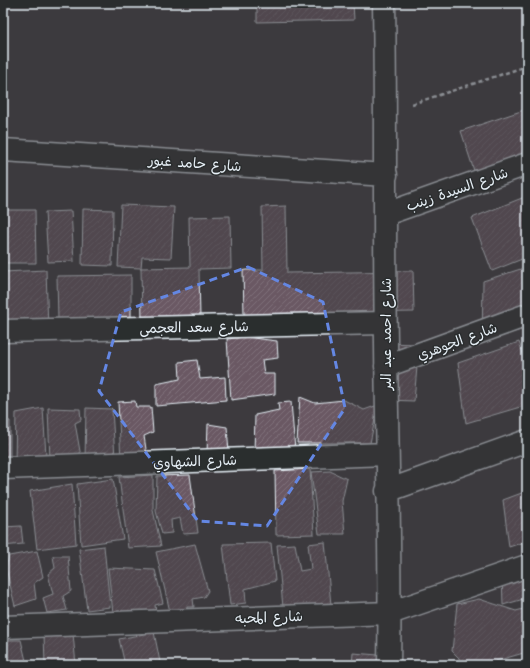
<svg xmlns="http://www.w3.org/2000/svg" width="530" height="668" font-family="Kalam,'Playpen Sans Arabic',sans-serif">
  <defs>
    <pattern id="building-hatch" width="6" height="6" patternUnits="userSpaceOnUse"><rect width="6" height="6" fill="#6a5963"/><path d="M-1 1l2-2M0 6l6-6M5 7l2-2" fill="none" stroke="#7f717a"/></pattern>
  </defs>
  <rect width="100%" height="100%" fill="#3d3a3e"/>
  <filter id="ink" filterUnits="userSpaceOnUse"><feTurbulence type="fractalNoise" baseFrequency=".025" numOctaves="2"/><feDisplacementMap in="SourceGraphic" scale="8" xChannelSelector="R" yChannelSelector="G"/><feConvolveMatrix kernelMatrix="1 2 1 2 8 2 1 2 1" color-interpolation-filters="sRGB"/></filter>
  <g filter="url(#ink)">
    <path fill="url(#building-hatch)" stroke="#e8f1f8" d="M257 3H353L354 20 257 22Z
      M527 109V170L479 186 461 131Z
      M527 196V257L492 271 472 218Z
      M121 205 174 207 171 258 142 257 141 268 118 267Z
      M286 206 287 273 413 271 414 312 244 315 243 270H263L262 207Z
      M83 209 113 210 112 266 82 265Z
      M3 210H35L36 263H3Z
      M71 211 74 261 48 262 45 212Z
      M230 216 231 268 199 269 200 319 142 321 141 268 190 267 189 217Z
      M527 267V328L482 342 483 281Z
      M46 270 48 329 3 331V272Z
      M131 275V319L58 320 57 276Z
      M245 337 277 341 278 358 262 360 264 374H275V394L231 400 227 339Z
      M519 342 527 365V405L466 423 458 363Z
      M386 343 419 344 414 401 386 400Z
      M197 360 200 379 225 377 226 400 156 406V384L180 379 179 362Z
      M300 397 315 403 344 400 364 410 378 405 370 443H297Z
      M135 401 136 407H151L153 432 144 436 147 456 121 460 118 402Z
      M291 402 295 450 254 453 255 415 279 410 278 403Z
      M43 408 46 456 15 462 16 413Z
      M48 408 80 409 81 420 75 423 81 457 50 461Z
      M86 408 112 409 115 458 85 460Z
      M3 420 10 421V461L3 464Z
      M208 424 227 427 229 452 207 453Z
      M310 469 314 534 276 535 275 471Z
      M330 471 347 479 342 501 345 534H319L311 472Z
      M153 475V510L161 546 128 548 119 477Z
      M190 475 198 533 183 534 180 518 171 520 172 533 162 534 156 511 157 476Z
      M113 479 123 539 81 545 77 484Z
      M72 484 76 544 37 549 30 491Z
      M527 491V541L509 547 503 500Z
      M21 526 23 544 3 546V527Z
      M325 542 331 605 313 612 310 605 283 607 277 545 295 544 300 571 311 569 308 544Z
      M271 543 275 581 245 589 246 603 230 605 223 544Z
      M195 544 208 591 204 597 193 599 194 607H187V616H171L156 552Z
      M104 546 110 607 87 610 79 549Z
      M37 551 43 577 34 583 36 599 15 606 6 568 9 556Z
      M53 556H68L71 591 63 596 67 610 47 613 43 598 53 594 48 574 55 568Z
      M527 566V598L503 605 502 574Z
      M108 568 155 570 163 603 155 605 156 612 113 613Z
      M479 599 516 611 527 608V652L496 661 491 665H460L459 658 452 651 457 604Z
      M154 632 160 662 150 665H125L119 639Z
      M44 634H73L76 665H45Z
      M379 638 389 665H352L353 653 378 655Z
      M3 640H21L27 665H3Z"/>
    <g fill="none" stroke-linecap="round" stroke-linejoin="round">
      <g stroke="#e8f1f8" stroke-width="25">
        <path id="minor" d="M384 3C386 116 384 229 386 342 387 450 391 558 389 665
          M3 150 386 175
          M386 214 527 164
          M3 331 385 323
          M386 366 527 315
          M3 468 387 454
          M387 491 527 441
          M3 627 390 613 527 566"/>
      </g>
      <path stroke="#e8f1f8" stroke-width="2.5" stroke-dasharray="4 3" stroke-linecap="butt" d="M412 104 527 66"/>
      <use href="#minor" stroke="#2a2d2e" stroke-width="22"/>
    </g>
  </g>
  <path d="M0 0H530V668H0ZM248 267 323 302 345 408 267 526 198 521 99 391 121 312Z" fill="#3d3a3e" fill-opacity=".55" fill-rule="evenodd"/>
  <path fill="none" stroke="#6487e3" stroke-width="3" stroke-dasharray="8 5" stroke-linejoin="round" d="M248 267 323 302 345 408 267 526 198 521 99 391 121 312Z"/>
  <g text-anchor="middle" stroke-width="3" stroke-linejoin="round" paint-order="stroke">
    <g font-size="14" fill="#e8f1f8" stroke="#2a2d2e">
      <text transform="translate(195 163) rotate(4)" y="5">شارع حامد غبور</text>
      <text transform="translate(457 189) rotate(-19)" y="5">شارع السيدة زينب</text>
      <text transform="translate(194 327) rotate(-1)" y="5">شارع سعد العجمى</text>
      <text transform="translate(386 334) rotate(-90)" y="5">شارع احمد عبد البر</text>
      <text transform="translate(457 341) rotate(-20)" y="5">شارع الجوهري</text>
      <text transform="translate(195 461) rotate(-2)" y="5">شارع الشهاوي</text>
      <text transform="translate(269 617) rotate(-2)" y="5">شارع المحبه</text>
    </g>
  </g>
  <rect width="530" height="668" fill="none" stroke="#2a2d2e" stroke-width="16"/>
  <rect x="8" y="8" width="514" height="652" fill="none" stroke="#e8f1f8" stroke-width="1.5" filter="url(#ink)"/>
</svg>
